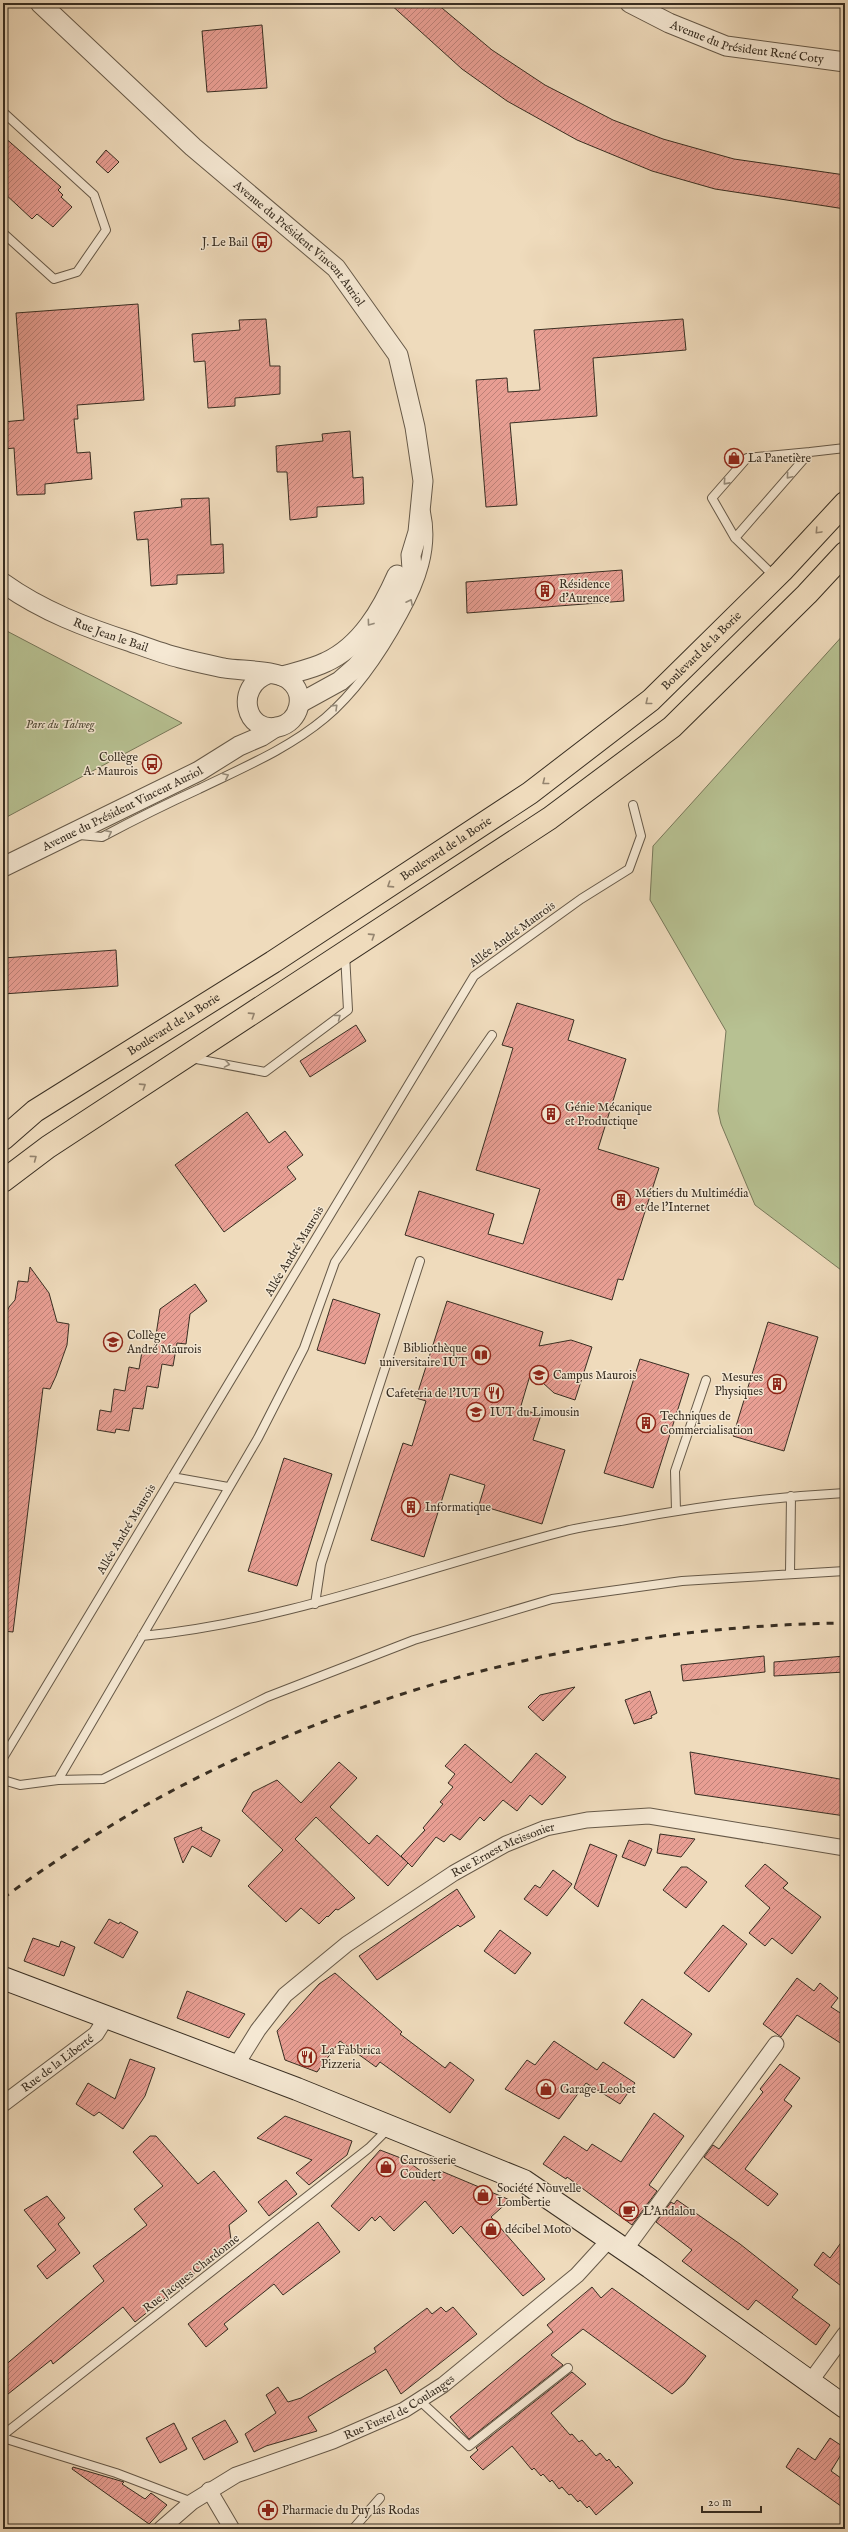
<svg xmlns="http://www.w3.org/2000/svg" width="848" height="2532" font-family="'IM FELL English',serif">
  <defs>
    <pattern id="building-hatch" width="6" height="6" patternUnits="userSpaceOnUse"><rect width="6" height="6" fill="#e89e93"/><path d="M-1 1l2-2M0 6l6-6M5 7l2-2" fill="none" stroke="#bd8178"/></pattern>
  </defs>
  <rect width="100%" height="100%" fill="#efdbbc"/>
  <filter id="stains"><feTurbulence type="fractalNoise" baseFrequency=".005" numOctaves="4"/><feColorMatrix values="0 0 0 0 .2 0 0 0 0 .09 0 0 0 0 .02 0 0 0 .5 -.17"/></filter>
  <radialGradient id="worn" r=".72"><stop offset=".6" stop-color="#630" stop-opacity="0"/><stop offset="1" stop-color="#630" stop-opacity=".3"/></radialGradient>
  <path fill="#b7c192" stroke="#78785a" d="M3 629 182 723 3 819Z
    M845 633V1273L755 1205 721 1124 718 1111 726 1031 650 900 653 846Z"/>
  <path fill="url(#building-hatch)" stroke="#382e22" d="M389 3H436L492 50 545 85 613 120 663 139 734 159 845 175V209L715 189 652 171 577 140 507 101 462 69Z
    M262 25 267 88 207 92 202 31Z
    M3 136 61 187 58 190 63 195 61 197 72 207 53 227 37 214 32 219 3 192Z
    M106 150 119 162 108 173 96 162Z
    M138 304 144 400 77 405 78 419H74L77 453 90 452 92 479 45 484V494L17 495 14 448 5 449 3 425V422L24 420 16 313Z
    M266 319 270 366H280V394L235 398V406L208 408 205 361 194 362 192 334 240 330 239 320Z
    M683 319 686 350 593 358 597 416 510 423 517 505 486 507 476 380 507 378 508 392 540 390 534 330Z
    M350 431 353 478 363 477 364 504 317 507V517L290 520 287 472H277L276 446 323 441 322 434Z
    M209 498 211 545 223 544 224 573 177 575V584L151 586 148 539 137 540 134 512 182 507 181 499Z
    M622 570 624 601 467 613 466 582Z
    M116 950 118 986 3 994V958Z
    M517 1003 574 1020 568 1040 626 1059 598 1149 659 1168 623 1280 618 1279 612 1300 405 1235 419 1191 494 1214 488 1234 523 1244 540 1189 476 1170 513 1048 502 1045Z
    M356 1025 366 1041 310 1077 300 1061Z
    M247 1112 269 1143 285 1131 303 1155 287 1167 296 1179 224 1232 175 1165Z
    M30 1267 49 1293 57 1322 69 1324 67 1345 56 1376 50 1389 43 1388 13 1632 3 1631V1321L9 1307 15 1300 18 1281 28 1282Z
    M195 1284 207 1301 190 1314 186 1344 177 1343 173 1366 162 1364 158 1388 147 1386 143 1409 133 1408 129 1431 116 1429 115 1433 97 1430 100 1410 111 1412 114 1389 125 1391 129 1367 139 1369 143 1346 154 1348 160 1309Z
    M333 1299 380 1314 365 1364 317 1350Z
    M447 1301 543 1332 539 1346 571 1340 592 1347 575 1400 554 1393 531 1372 520 1409 541 1415 533 1440 565 1450 542 1524 479 1505 485 1485 450 1474 424 1557 371 1540 403 1443 412 1446 426 1401 416 1398Z
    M768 1322 818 1337 784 1451 733 1436Z
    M640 1359 689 1374 653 1488 604 1473Z
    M284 1458 332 1474 297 1586 248 1571Z
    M764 1656 765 1672 683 1681 681 1665Z
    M845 1656V1672L774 1676V1662Z
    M575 1687 543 1721 528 1707 540 1695Z
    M650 1691 657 1713 651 1716 652 1718 634 1724 625 1700Z
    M465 1744 511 1783 536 1753 566 1777 542 1805 530 1795 517 1811 503 1800 484 1821 480 1817 460 1840 451 1834 444 1842 436 1837 412 1867 401 1856 425 1830 423 1828 443 1804 440 1802 453 1787 448 1783 455 1774 445 1766Z
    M690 1752 845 1780V1816L695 1794Z
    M339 1762 357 1778 330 1807 369 1844 377 1835 408 1863 388 1886 316 1817 295 1839 355 1898 338 1910 336 1909 328 1917 327 1916 319 1924 301 1908 286 1922 248 1886 283 1850 242 1811 253 1792 277 1780 301 1803Z
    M202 1827 201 1830 220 1840 211 1857 192 1846 183 1863 174 1838Z
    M660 1834 695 1839 681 1857 657 1853Z
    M629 1840 652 1849 645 1866 622 1857Z
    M590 1844 617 1855 598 1907 574 1888Z
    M765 1864 788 1883 783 1888 821 1917 792 1954 772 1938 765 1946 749 1933 770 1908 745 1886Z
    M681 1867H687L707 1882 686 1908 663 1890Z
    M553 1870 572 1884 547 1916 524 1899 535 1885 540 1888Z
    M457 1889 475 1917 460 1927 458 1925 377 1980 359 1956Z
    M109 1919 119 1924 120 1922 138 1932 123 1958 94 1943Z
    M723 1925 747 1944 709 1992 684 1973Z
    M500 1930 531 1953 515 1974 484 1951Z
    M33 1938 59 1947 61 1941 75 1947 64 1976 24 1961Z
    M335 1973 402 2032 400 2034 445 2068 450 2062 474 2080 450 2113 380 2062 376 2067 340 2041 317 2072 285 2060 277 2031 319 1984Z
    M797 1978 814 1991 820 1983 838 1998 831 2007 845 2016V2046L797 2015 781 2037 763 2024Z
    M187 1991 245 2014 229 2038 177 2018Z
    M642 1999 692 2034 674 2058 624 2023Z
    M554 2041 597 2070 603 2062 635 2083 620 2104 586 2083 559 2119 505 2089 527 2060 535 2065Z
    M130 2059 155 2068 145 2096 123 2129 99 2112 94 2116 76 2104 88 2083 115 2099Z
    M780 2064 800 2078 784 2100 792 2106 745 2169 778 2194 768 2206 704 2157 713 2145 719 2149 763 2092 760 2089Z
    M654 2113 684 2136 649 2185 657 2191 632 2225 567 2177 566 2179 543 2164 564 2136 587 2151 592 2144 621 2162Z
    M285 2116 352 2141 347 2155 309 2185 296 2173 312 2160 257 2138Z
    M150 2136H156L198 2184 214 2171 247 2211 229 2225 231 2240 206 2259 207 2261 183 2284 135 2322 123 2307 53 2364 51 2360 3 2398V2367L104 2281 93 2266 147 2225 134 2209 163 2186 133 2152Z
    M380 2150 406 2160 434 2181 441 2171 510 2200 491 2217 545 2279 523 2296 461 2226 453 2234 425 2201 394 2231 380 2216 375 2221 372 2217 359 2231 331 2206Z
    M286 2180 297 2194 269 2216 258 2202Z
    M47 2196 65 2218 58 2224 80 2253 47 2279 37 2266 56 2250 24 2210Z
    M677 2200 740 2244 798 2290 792 2297 830 2325 816 2345 756 2300 748 2310 682 2261 692 2250 656 2222 671 2202 674 2204Z
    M318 2222 340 2252 283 2295 274 2284 224 2324 228 2329 206 2347 188 2324Z
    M845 2237V2289L814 2265 823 2252 830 2258Z
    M592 2287 601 2298 612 2288 706 2356 684 2384 672 2394 583 2329 551 2355 563 2365 469 2439 450 2417 553 2332 547 2325Z
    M441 2307 446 2312 453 2307 477 2334 401 2394 386 2369 308 2417 317 2431 266 2446 254 2452 245 2434 276 2413 266 2395 278 2387 288 2402 301 2398 376 2352 374 2348 427 2308 432 2314Z
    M572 2372 586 2384 551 2413 570 2435 572 2434 579 2442 582 2440 596 2456 600 2453 607 2461 609 2459 616 2468 618 2466 633 2483 596 2515 589 2506 587 2508 580 2500 578 2502 571 2494 569 2495 562 2487 559 2489 552 2480 550 2482 543 2474 541 2476 534 2468 532 2470 512 2446 483 2470 470 2457 478 2450 476 2448Z
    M225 2420 238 2442 204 2460 192 2438Z
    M174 2423 187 2449 160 2463 146 2438Z
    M830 2438 845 2448 831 2471 845 2481V2509L786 2467 798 2448 815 2460Z
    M73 2467 124 2482 122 2484 145 2499 151 2493 167 2505 149 2524 72 2469Z"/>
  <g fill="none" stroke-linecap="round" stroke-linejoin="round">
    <g stroke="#665948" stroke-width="10">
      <path id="service" d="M3 112 94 195 106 230 77 272 54 279 3 233
        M735 538 712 498 747 458 810 452
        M775 577 735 538 810 452 845 448
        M79 835 102 837C134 820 166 804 199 789 242 768 288 749 325 718 358 690 383 652 403 615 421 583 434 548 426 512
        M191 1058 265 1072 348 1010 345 954
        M172 1477 228 1487
        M676 1511 675 1471 706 1380
        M790 1573 791 1496
        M315 1604 321 1564 420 1261
        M142 1636C287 1622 422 1568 562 1532 583 1526 605 1524 626 1520 699 1506 772 1497 845 1493
        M3 1758 474 976 581 899 629 869 641 836 633 805
        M3 1780 20 1785 58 1780 258 1438 304 1348 335 1262 492 1035
        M58 1780 103 1779 267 1697 414 1640 552 1599 682 1581 845 1571
        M419 2400 469 2446 568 2368
        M3 2435 369 2148 389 2128
        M3 2438 116 2473 192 2502
        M353 2529 380 2498"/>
    </g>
    <g stroke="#665948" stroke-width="17">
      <g id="minor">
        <path id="s1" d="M235 2067 258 2030 285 1995 347 1944 454 1873 506 1844 546 1828 587 1820 649 1816 845 1848"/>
        <path id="s2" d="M3 2104 96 2034 106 2018"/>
        <path d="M624 2251 776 2044"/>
        <path d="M810 2382 845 2334"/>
        <path d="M209 2490 232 2529"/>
        <path id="s3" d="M161 2529 192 2502 236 2475 333 2441 404 2410 443 2385 577 2275 609 2240"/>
      </g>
    </g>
    <g stroke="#665948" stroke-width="21">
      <g id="tertiary">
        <path id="s4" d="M40 3 193 147 336 268 398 355 415 427 423 481 418 532 411 555 412 569 398 604 379 639 356 667 340 681 300 703"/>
        <path id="s5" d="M630 3 669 23 726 46 845 62"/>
        <path id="s6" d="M3 583C42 611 87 628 131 642 148 648 164 654 180 658 195 662 210 665 224 668 241 671 277 670 289 680 307 694 300 722 278 727 245 734 234 687 268 674"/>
        <path d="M282 676C296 672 312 669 326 662 361 646 382 609 397 575"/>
        <path id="s7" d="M3 867 199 771 239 746 262 736 276 727"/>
      </g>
    </g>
    <g stroke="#382e22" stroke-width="24">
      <path id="secondary" d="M3 1978 297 2089 524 2181 650 2267 845 2407"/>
    </g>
    <g stroke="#382e22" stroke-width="24">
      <g id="primary">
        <path id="s8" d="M3 1139 35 1111 273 962 530 793 651 700 782 571 845 503"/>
        <path d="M3 1181 48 1147 550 818 672 727 807 594 845 553"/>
      </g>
    </g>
    <use href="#service" stroke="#f5e8d3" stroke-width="8"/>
    <use href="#minor" stroke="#f5e8d3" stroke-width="15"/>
    <use href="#tertiary" stroke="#f5e8d3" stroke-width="19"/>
    <use href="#secondary" stroke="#f5e8d3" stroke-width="22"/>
    <use href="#primary" stroke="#efdbbc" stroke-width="22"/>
    <path stroke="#382e22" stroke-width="3" stroke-dasharray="7 7" stroke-linecap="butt" d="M3 1898C52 1863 102 1829 155 1800 366 1684 605 1626 845 1623"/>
  </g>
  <defs><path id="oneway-chevron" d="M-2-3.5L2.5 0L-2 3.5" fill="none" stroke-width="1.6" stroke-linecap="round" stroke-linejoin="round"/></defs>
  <g stroke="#968b7a">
    <use href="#oneway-chevron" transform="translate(789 476) rotate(131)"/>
    <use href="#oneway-chevron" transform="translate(726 482) rotate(132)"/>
    <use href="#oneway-chevron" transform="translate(410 602) rotate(-63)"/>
    <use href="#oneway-chevron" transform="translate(370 623) rotate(126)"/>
    <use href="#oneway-chevron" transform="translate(335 707) rotate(-44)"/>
    <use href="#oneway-chevron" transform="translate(226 776) rotate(-25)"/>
    <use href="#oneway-chevron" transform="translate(109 833) rotate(-27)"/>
    <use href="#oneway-chevron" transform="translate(338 1017) rotate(-37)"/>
    <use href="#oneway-chevron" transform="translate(227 1064) rotate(10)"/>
  </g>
  <g stroke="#94846f">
    <use href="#oneway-chevron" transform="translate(818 531) rotate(133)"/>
    <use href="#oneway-chevron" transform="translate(648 702) rotate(141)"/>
    <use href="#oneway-chevron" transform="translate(545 782) rotate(142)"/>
    <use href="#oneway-chevron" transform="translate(390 885) rotate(147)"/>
    <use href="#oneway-chevron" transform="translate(372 936) rotate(-33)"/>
    <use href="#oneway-chevron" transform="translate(252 1015) rotate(-33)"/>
    <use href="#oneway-chevron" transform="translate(143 1086) rotate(-33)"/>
    <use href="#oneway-chevron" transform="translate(34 1158) rotate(-37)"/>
  </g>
  <defs>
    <g id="bus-ring" transform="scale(1)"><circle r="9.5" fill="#f5e8d3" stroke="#8f2418" stroke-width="1.5"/><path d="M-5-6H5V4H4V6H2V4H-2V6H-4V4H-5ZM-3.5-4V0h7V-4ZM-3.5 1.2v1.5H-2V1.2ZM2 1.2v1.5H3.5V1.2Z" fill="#8f2418"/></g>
    <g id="shop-ring" transform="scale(1)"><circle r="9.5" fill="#f5e8d3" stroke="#8f2418" stroke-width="1.5"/><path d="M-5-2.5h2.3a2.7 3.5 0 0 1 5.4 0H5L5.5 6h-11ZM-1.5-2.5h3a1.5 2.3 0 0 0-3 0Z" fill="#8f2418"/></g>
    <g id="building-ring" transform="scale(1)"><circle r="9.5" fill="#f5e8d3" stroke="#8f2418" stroke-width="1.5"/><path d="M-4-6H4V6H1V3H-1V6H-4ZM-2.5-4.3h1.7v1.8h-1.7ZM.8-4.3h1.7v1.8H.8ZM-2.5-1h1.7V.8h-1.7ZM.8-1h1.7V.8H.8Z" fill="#8f2418"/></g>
    <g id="school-ring" transform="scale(1)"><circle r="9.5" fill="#f5e8d3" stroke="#8f2418" stroke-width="1.5"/><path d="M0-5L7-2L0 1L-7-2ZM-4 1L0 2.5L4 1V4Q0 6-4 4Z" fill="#8f2418"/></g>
    <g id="library-ring" transform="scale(1)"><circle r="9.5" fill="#f5e8d3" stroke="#8f2418" stroke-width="1.5"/><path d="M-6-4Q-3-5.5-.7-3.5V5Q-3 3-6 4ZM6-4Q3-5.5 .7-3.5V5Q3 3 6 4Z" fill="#8f2418"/></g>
    <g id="university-ring" transform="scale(1)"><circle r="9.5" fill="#f5e8d3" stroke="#8f2418" stroke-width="1.5"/><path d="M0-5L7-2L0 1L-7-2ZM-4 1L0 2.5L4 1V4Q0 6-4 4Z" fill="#8f2418"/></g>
    <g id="restaurant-ring" transform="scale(1)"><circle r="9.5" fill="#f5e8d3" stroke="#8f2418" stroke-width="1.5"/><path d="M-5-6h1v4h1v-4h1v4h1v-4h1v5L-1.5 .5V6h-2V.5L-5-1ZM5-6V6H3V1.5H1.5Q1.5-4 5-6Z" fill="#8f2418"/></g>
    <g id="cafe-ring" transform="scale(1)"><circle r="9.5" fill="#f5e8d3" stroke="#8f2418" stroke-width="1.5"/><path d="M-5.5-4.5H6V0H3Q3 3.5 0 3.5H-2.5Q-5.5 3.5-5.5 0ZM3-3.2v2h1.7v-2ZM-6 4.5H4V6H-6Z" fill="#8f2418"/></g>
    <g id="pharmacy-ring" transform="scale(1)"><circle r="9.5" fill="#f5e8d3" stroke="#8f2418" stroke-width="1.5"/><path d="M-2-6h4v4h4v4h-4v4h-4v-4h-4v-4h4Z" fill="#8f2418"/></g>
  </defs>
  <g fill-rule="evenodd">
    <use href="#bus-ring" x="262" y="242"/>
    <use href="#shop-ring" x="734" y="458"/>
    <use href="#building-ring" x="545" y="591"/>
    <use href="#bus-ring" x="152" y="764"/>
    <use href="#building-ring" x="551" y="1114"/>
    <use href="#building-ring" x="621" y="1200"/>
    <use href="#school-ring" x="113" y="1342"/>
    <use href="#library-ring" x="481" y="1355"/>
    <use href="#university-ring" x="539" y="1375"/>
    <use href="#building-ring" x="777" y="1384"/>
    <use href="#restaurant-ring" x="494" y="1393"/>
    <use href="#university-ring" x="476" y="1412"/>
    <use href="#building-ring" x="646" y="1423"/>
    <use href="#building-ring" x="411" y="1507"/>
    <use href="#restaurant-ring" x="307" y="2057"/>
    <use href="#shop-ring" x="546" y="2089"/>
    <use href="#shop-ring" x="386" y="2167"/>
    <use href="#shop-ring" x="483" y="2195"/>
    <use href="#cafe-ring" x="629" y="2211"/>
    <use href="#shop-ring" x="491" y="2229"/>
    <use href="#pharmacy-ring" x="268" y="2510"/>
  </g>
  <g text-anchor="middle" stroke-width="3" stroke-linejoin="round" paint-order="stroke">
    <g font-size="12" fill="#382e22" stroke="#f5e8d3">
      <text dy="4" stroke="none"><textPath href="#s5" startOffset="125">Avenue du Président René Coty</textPath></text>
      <text dy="4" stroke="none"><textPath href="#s4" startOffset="354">Avenue du Président Vincent Auriol</textPath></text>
      <text dy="4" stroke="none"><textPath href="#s6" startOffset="120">Rue Jean le Bail</textPath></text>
      <text dy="4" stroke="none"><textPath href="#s8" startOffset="854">Boulevard de la Borie</textPath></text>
      <text dy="4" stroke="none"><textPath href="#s7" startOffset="133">Avenue du Président Vincent Auriol</textPath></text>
      <text dy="4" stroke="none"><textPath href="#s8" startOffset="530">Boulevard de la Borie</textPath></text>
      <text transform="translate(512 934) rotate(-36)" y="4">Allée André Maurois</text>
      <text dy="4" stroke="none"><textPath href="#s8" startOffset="206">Boulevard de la Borie</textPath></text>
      <text transform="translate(294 1251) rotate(-59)" y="4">Allée André Maurois</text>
      <text transform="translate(126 1529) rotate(-59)" y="4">Allée André Maurois</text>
      <text dy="4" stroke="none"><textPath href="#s1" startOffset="351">Rue Ernest Meissonier</textPath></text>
      <text dy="4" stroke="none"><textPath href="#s2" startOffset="68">Rue de la Liberté</textPath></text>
      <text transform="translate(191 2273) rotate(-38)" y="4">Rue Jacques Chardonne</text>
      <text dy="4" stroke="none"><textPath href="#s3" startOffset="270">Rue Fustel de Coulanges</textPath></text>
    </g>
    <g font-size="12" fill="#382e22" stroke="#f5e8d3" text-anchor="start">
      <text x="248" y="246" text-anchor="end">J. Le Bail</text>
      <text x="748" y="462">La Panetière</text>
      <text x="559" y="588">Résidence<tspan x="559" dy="14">d'Aurence</tspan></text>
      <text x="138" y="761" text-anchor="end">Collège<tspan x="138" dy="14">A. Maurois</tspan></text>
      <text x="565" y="1111">Génie Mécanique<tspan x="565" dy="14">et Productique</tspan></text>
      <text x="635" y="1197">Métiers du Multimédia<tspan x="635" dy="14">et de l'Internet</tspan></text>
      <text x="127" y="1339">Collège<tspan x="127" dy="14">André Maurois</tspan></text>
      <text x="467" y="1352" text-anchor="end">Bibliothèque<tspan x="467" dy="14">universitaire IUT</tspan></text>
      <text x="553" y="1379">Campus Maurois</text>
      <text x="763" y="1381" text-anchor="end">Mesures<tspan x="763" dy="14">Physiques</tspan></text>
      <text x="480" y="1397" text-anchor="end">Cafeteria de l'IUT</text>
      <text x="490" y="1416">IUT du Limousin</text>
      <text x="660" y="1420">Techniques de<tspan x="660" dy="14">Commercialisation</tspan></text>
      <text x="425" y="1511">Informatique</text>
      <text x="321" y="2054">La Fabbrica<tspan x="321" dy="14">Pizzeria</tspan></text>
      <text x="560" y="2093">Garage Leobet</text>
      <text x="400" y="2164">Carrosserie<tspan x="400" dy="14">Coudert</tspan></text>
      <text x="497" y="2192">Société Nouvelle<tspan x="497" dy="14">Lombertie</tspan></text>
      <text x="643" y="2215">L'Andalou</text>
      <text x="505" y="2233">décibel Moto</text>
      <text x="282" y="2514">Pharmacie du Puy las Rodas</text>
    </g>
    <g font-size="12" font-style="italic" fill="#514b38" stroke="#f5e8d3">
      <text x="60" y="728">Parc du Talweg</text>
    </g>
  </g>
  <rect width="848" height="2532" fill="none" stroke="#efdbbc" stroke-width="16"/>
  <rect x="4" y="4" width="840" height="2524" fill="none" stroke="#382e22" stroke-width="2"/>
  <rect x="8" y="8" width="832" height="2516" fill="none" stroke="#382e22"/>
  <path d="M702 2506v6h59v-6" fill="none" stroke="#382e22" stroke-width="2"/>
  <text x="708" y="2506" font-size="12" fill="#382e22" stroke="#f5e8d3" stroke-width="3" paint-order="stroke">20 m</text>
  <rect width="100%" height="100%" filter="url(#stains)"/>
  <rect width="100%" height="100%" fill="url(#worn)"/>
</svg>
